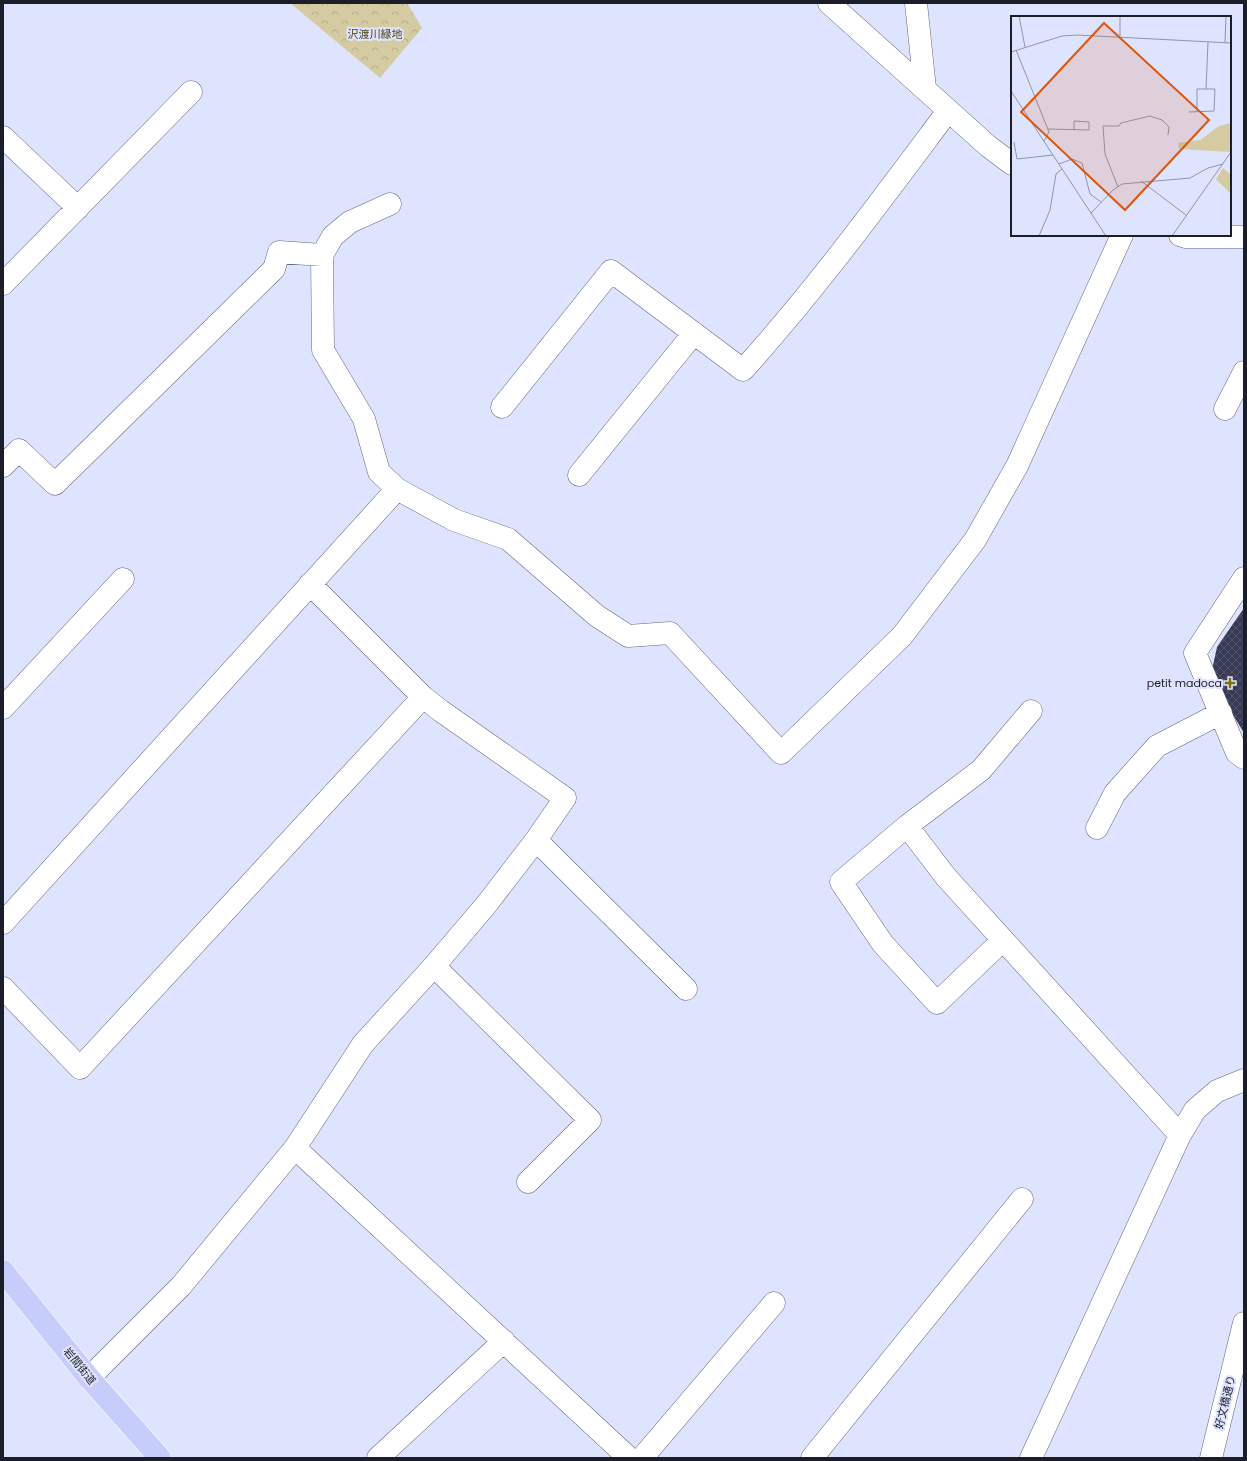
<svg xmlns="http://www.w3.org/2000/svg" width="1247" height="1461" font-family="Poppins,'Noto Sans JP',sans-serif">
  <defs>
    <pattern id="park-crowns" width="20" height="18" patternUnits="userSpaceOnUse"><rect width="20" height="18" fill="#d5cba3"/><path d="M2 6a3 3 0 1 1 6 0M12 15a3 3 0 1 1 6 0" fill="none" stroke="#b6ae8c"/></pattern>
    <pattern id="building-cross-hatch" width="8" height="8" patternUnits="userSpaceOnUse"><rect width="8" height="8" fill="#363a54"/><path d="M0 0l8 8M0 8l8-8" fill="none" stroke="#515469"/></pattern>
  </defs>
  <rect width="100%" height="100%" fill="#dfe4fe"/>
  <path fill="url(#park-crowns)" d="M290 3H407L422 28 380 78Z"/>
  <path fill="url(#building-cross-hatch)" d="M1244 608V733L1221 695 1212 670 1217 647Z"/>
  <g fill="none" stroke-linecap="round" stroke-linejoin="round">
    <g stroke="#626784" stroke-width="23">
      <path id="minor" d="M829 3 988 146 1012 164
        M916 3 925 89
        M3 137 78 208
        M390 204 350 222 333 236 322 255 323 350 364 419 379 472 397 489 454 520 508 539 597 616 628 636 670 633 781 753 902 636 975 540 1017 466 1122 235
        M1180 235 1186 237H1244
        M3 284 191 92
        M502 407 611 271 743 370C817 288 882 199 948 111
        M1225 409 1244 372
        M3 466 19 450 55 484 274 269 279 252 322 255
        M579 475 694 333
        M1244 578 1195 653 1237 753 1244 758
        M3 708 123 579
        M907 826 981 770 1031 711
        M1097 828 1115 793 1157 746 1221 713
        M536 840 686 989
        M3 923 397 489
        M1003 940 937 1003 883 944 841 882 907 826 946 877 1180 1135
        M434 966 590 1120 528 1182
        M3 988 80 1068 423 697
        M295 1148 629 1458
        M89 1378 181 1286 295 1148 363 1044 434 966 486 905 536 840 565 798 441 711 423 697 310 584
        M378 1458 504 1341
        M642 1458 774 1303
        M812 1458 1022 1199
        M1031 1458 1180 1135 1195 1110 1217 1091 1244 1080
        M1211 1458 1244 1323"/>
    </g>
    <g stroke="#fff" stroke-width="23">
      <path id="major" d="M3 1271 89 1378 160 1458"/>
    </g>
    <use href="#minor" stroke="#fff" stroke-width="22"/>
    <use href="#major" stroke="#c7cdfa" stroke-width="22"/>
  </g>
  <path fill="#836d09" stroke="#dfe4fe" stroke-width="1.5" d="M1228 677h4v4h4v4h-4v4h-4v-4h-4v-4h4z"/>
  <g text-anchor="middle" stroke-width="4" stroke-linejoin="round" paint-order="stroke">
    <g font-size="11" fill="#50430e" stroke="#dfe4fe">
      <text x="375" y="38">沢渡川緑地</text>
    </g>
    <g font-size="11" fill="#1b1d28" stroke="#dfe4fe" text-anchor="end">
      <text x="1222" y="687">petit madoca</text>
    </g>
    <g font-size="11" fill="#1b1d28" stroke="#dfe4fe">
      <text transform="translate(80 1366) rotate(51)" y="4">岩間街道</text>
      <text transform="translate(1225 1402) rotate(-76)" y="4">好文橋通り</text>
    </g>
  </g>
  <g transform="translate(1011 16)">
    <rect width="220" height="220" fill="#dfe4fe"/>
    <path d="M220 107V136L168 133 167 127 189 124 208 110ZM212 152 220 159V178L205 163Z" fill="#d5cba3"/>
    <path fill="none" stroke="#9194a8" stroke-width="1" d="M8 0 14 31M109 20V0M214 27 215 0M5 34 38 116 33 125M0 36 51 20 66 19 220 27M195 73 197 26M0 75 95 220M178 96 203 95 204 73H186V96M37 113 78 114V106L63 105V114M3 126 6 143 42 139M48 148 61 143 71 147 79 178 90 186M130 165 175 199M107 171 94 138 92 110H108L110 107 139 100 151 104 158 111 157 119M80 197 102 174 111 168 179 162 197 152 212 148M28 220 39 194 45 158 51 153M161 220 220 136"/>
    <path fill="#de560d" fill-opacity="0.15" stroke="#de560d" stroke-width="2" d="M93 7 198 104 114 194 10 96Z"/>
    <rect width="220" height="220" fill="none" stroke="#1b1d28" stroke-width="2"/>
  </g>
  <rect width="1247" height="1461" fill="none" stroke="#1b1d28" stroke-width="8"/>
</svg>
